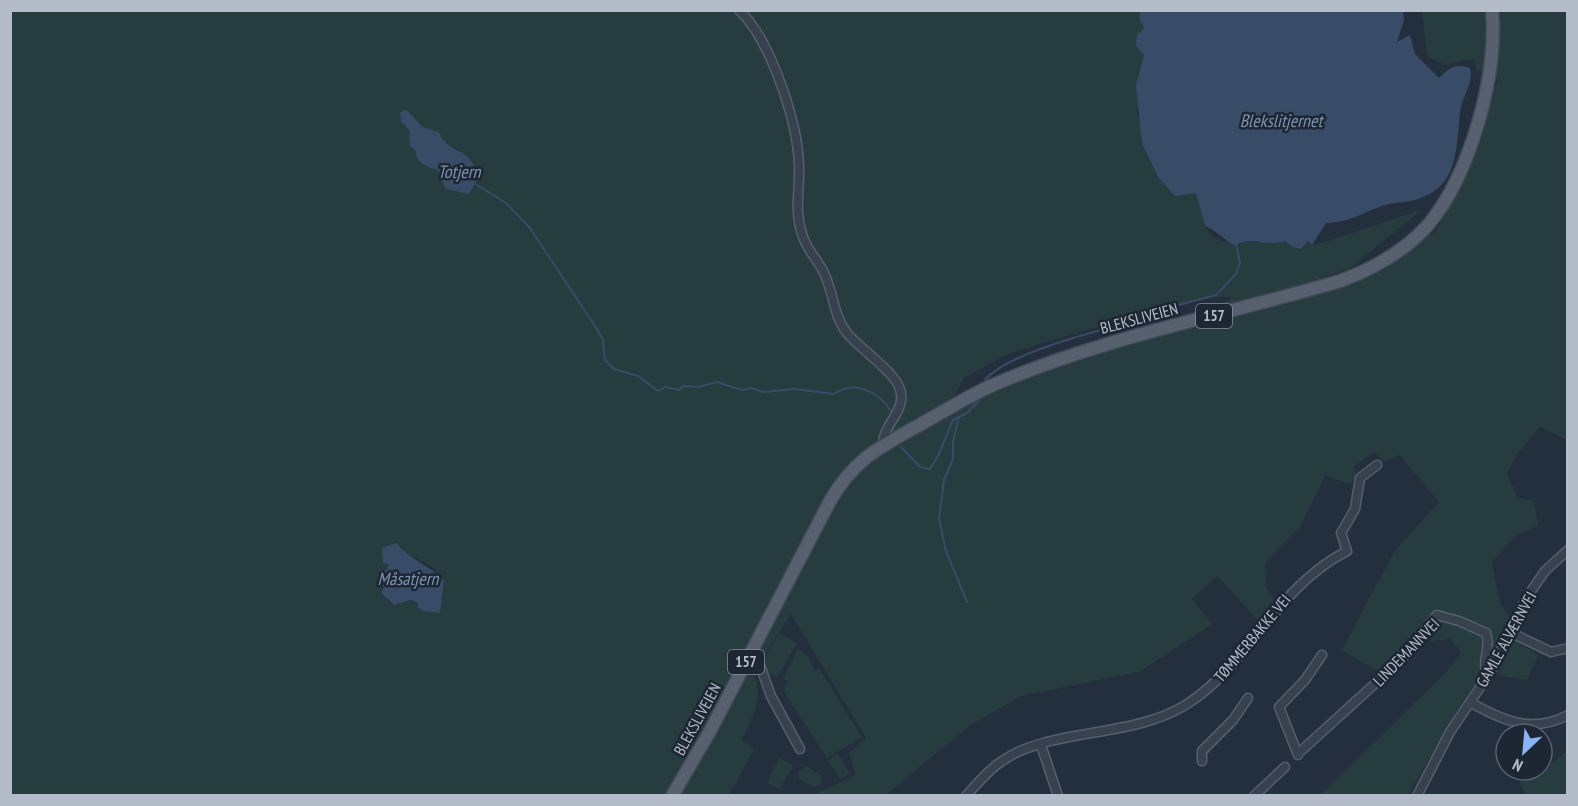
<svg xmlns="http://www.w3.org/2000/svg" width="1578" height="806" font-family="'PT Sans Narrow',sans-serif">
  <rect width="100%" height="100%" fill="#242f3e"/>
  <path fill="#263c3f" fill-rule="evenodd" d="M10 11H1141L1139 18 1144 28V55L1136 85 1139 94 1137 114 1142 131V144L1158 177 1196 192 1205 226 1212 237 1235 246C1253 235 1265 247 1285 241L1292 247 1301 249 1308 241 1312 245 1322 243 1421 210 1349 269 1278 292 1280 306 1375 275 1437 230 1481 140 1498 78 1476 69 1474 59C1452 60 1447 71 1427 55L1422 11H1567V440L1540 427 1517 454 1507 474 1518 498 1534 501 1538 526 1515 536 1492 562 1500 603 1511 619 1498 650 1459 708 1408 795H1320L1445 674 1461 653 1451 639 1418 643 1383 674 1342 650 1394 552 1439 502 1400 455 1384 462 1374 452 1353 467 1357 476 1350 484 1325 476 1299 528 1265 563 1266 588 1276 601 1258 620 1217 576 1192 599 1212 624 1139 672 1021 696 969 726 886 795H813L856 775 849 753 866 738 791 614 754 672C764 698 753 717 741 740L754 749 729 795H11ZM409 111 423 127 439 132C444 144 449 147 461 150L438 170C409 163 409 137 409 111ZM1209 297H1233C1189 323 1133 328 1085 343 1040 357 995 375 953 398L964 378 1006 355 1052 340ZM404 552 431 566 444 580 440 613 411 600 393 605 381 593 384 588 379 570H387L389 564 383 563V558Z
    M779 633 797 643 777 678 759 668Z
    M1516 641 1537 654V659L1527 680 1500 676 1498 672 1513 642Z
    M798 649 807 656 815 671 819 668 862 737 827 758 784 692 788 680 783 679Z
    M1567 750V795H1527L1519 782 1546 770Z
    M838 754 850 774 840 779 828 760Z
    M779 758 793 765 780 789 767 783Z
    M806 766 822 776 821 784 813 787 799 779V770Z"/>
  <path fill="#394c67" d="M1141 10 1403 11 1404 20 1397 42 1410 35 1415 54 1439 78C1449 68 1455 63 1470 68 1474 84 1462 96 1460 112 1456 148 1459 186 1418 199 1407 203 1393 202 1382 206 1362 213 1348 223 1326 223L1312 245 1308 241 1301 249 1292 247 1285 241C1262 248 1254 234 1235 246 1224 240 1216 230 1205 226L1196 193 1175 196 1158 177 1142 144 1136 85 1144 55 1136 46 1137 35 1144 28 1139 18Z
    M404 110 408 111 423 127 439 132C450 157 467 142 479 177L469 194 446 189 438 170C426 167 417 163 415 151L410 146 409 130 401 121 400 113Z
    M396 543C409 559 429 565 444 580L440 613 424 611 418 607V603L411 600 394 605 381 593 384 588 379 570H387L389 564 383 563 382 548Z"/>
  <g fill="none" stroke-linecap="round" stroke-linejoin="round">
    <path stroke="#394c67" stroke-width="2" d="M477 185 506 203 530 228 597 329 603 340 605 360 614 369 638 376 658 391 665 387 679 390 683 386 698 387 717 382 742 390 752 388 763 392 795 389 834 394C855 379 881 393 892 413
      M985 380C1011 350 1117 325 1157 317L1167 308 1216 295 1236 274 1240 262 1236 244
      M959 417 953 441V459L944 480 939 519 946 551 967 602
      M901 447 920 467 930 469 938 456 953 420 967 413 979 400"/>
    <g stroke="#565f6c" stroke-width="11">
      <path id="minor" d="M739 10C771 40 798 123 799 166 800 190 794 210 802 234 806 248 815 257 822 269 834 290 832 314 847 333 860 349 895 372 900 389 907 411 883 424 883 444
        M1510 632 1551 652 1568 648
        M749 657 761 668 771 696 800 749
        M1475 705C1506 722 1534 733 1568 715
        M1041 745 1058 796
        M1301 751 1401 660 1437 615 1459 621 1486 633C1492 647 1480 663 1488 676
        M1298 755 1279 707 1305 680 1322 655
        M1202 761V751L1233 720 1248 698
        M966 796C977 784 988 770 1002 761 1051 727 1133 739 1187 704 1251 663 1276 587 1347 551L1341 533 1355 509 1360 478 1377 465
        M1254 796 1285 767
        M1417 796 1450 732 1491 671 1525 600 1545 571 1568 550"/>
    </g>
    <g stroke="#414a57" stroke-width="15">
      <path id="primary" d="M672 796 709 733 830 501C855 458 880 447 921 424 945 411 968 396 993 385 1104 337 1225 315 1340 281 1373 269 1404 252 1428 225 1470 175 1498 76 1492 10"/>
    </g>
    <use href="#minor" stroke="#38414e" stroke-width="8"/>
    <use href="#primary" stroke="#56606e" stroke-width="12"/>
  </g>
  <g text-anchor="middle" stroke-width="5" stroke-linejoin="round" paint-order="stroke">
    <g fill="#1d2633" stroke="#878f9c" stroke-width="1.5">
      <rect x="1196" y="304" width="36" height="24" rx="4.5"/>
      <rect x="728" y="650" width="36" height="24" rx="4.5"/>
    </g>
    <g font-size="15" font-weight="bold" fill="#b4bcc9">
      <text x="1214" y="321">157</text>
      <text x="746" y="667">157</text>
    </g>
    <g font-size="16" fill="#b4bcc9" stroke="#1d2633">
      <text transform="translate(1139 318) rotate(-15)" y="6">BLEKSLIVEIEN</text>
      <text transform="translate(1252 638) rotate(-50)" y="6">TØMMERBAKKE VEI</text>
      <text transform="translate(1506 639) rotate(-61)" y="6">GAMLE ALVÆRNVEI</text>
      <text transform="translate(1406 652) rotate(-46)" y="6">LINDEMANNVEI</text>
      <text transform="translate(697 719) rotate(-61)" y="6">BLEKSLIVEIEN</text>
    </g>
    <g font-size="18" font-style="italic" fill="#7c92b1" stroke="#1d2633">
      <text x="1281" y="127">Blekslitjernet</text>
      <text x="459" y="178">Totjern</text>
      <text x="408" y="585">Måsatjern</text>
    </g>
  </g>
  <rect width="1578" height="806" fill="none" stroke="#b4bcc9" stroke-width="24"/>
  <g transform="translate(1524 752) rotate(206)"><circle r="28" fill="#1d2633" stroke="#59626f" stroke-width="1.5"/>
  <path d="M0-4.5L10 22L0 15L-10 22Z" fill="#8ab4f8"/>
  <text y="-9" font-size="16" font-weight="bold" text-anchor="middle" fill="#b4bcc9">N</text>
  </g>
</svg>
